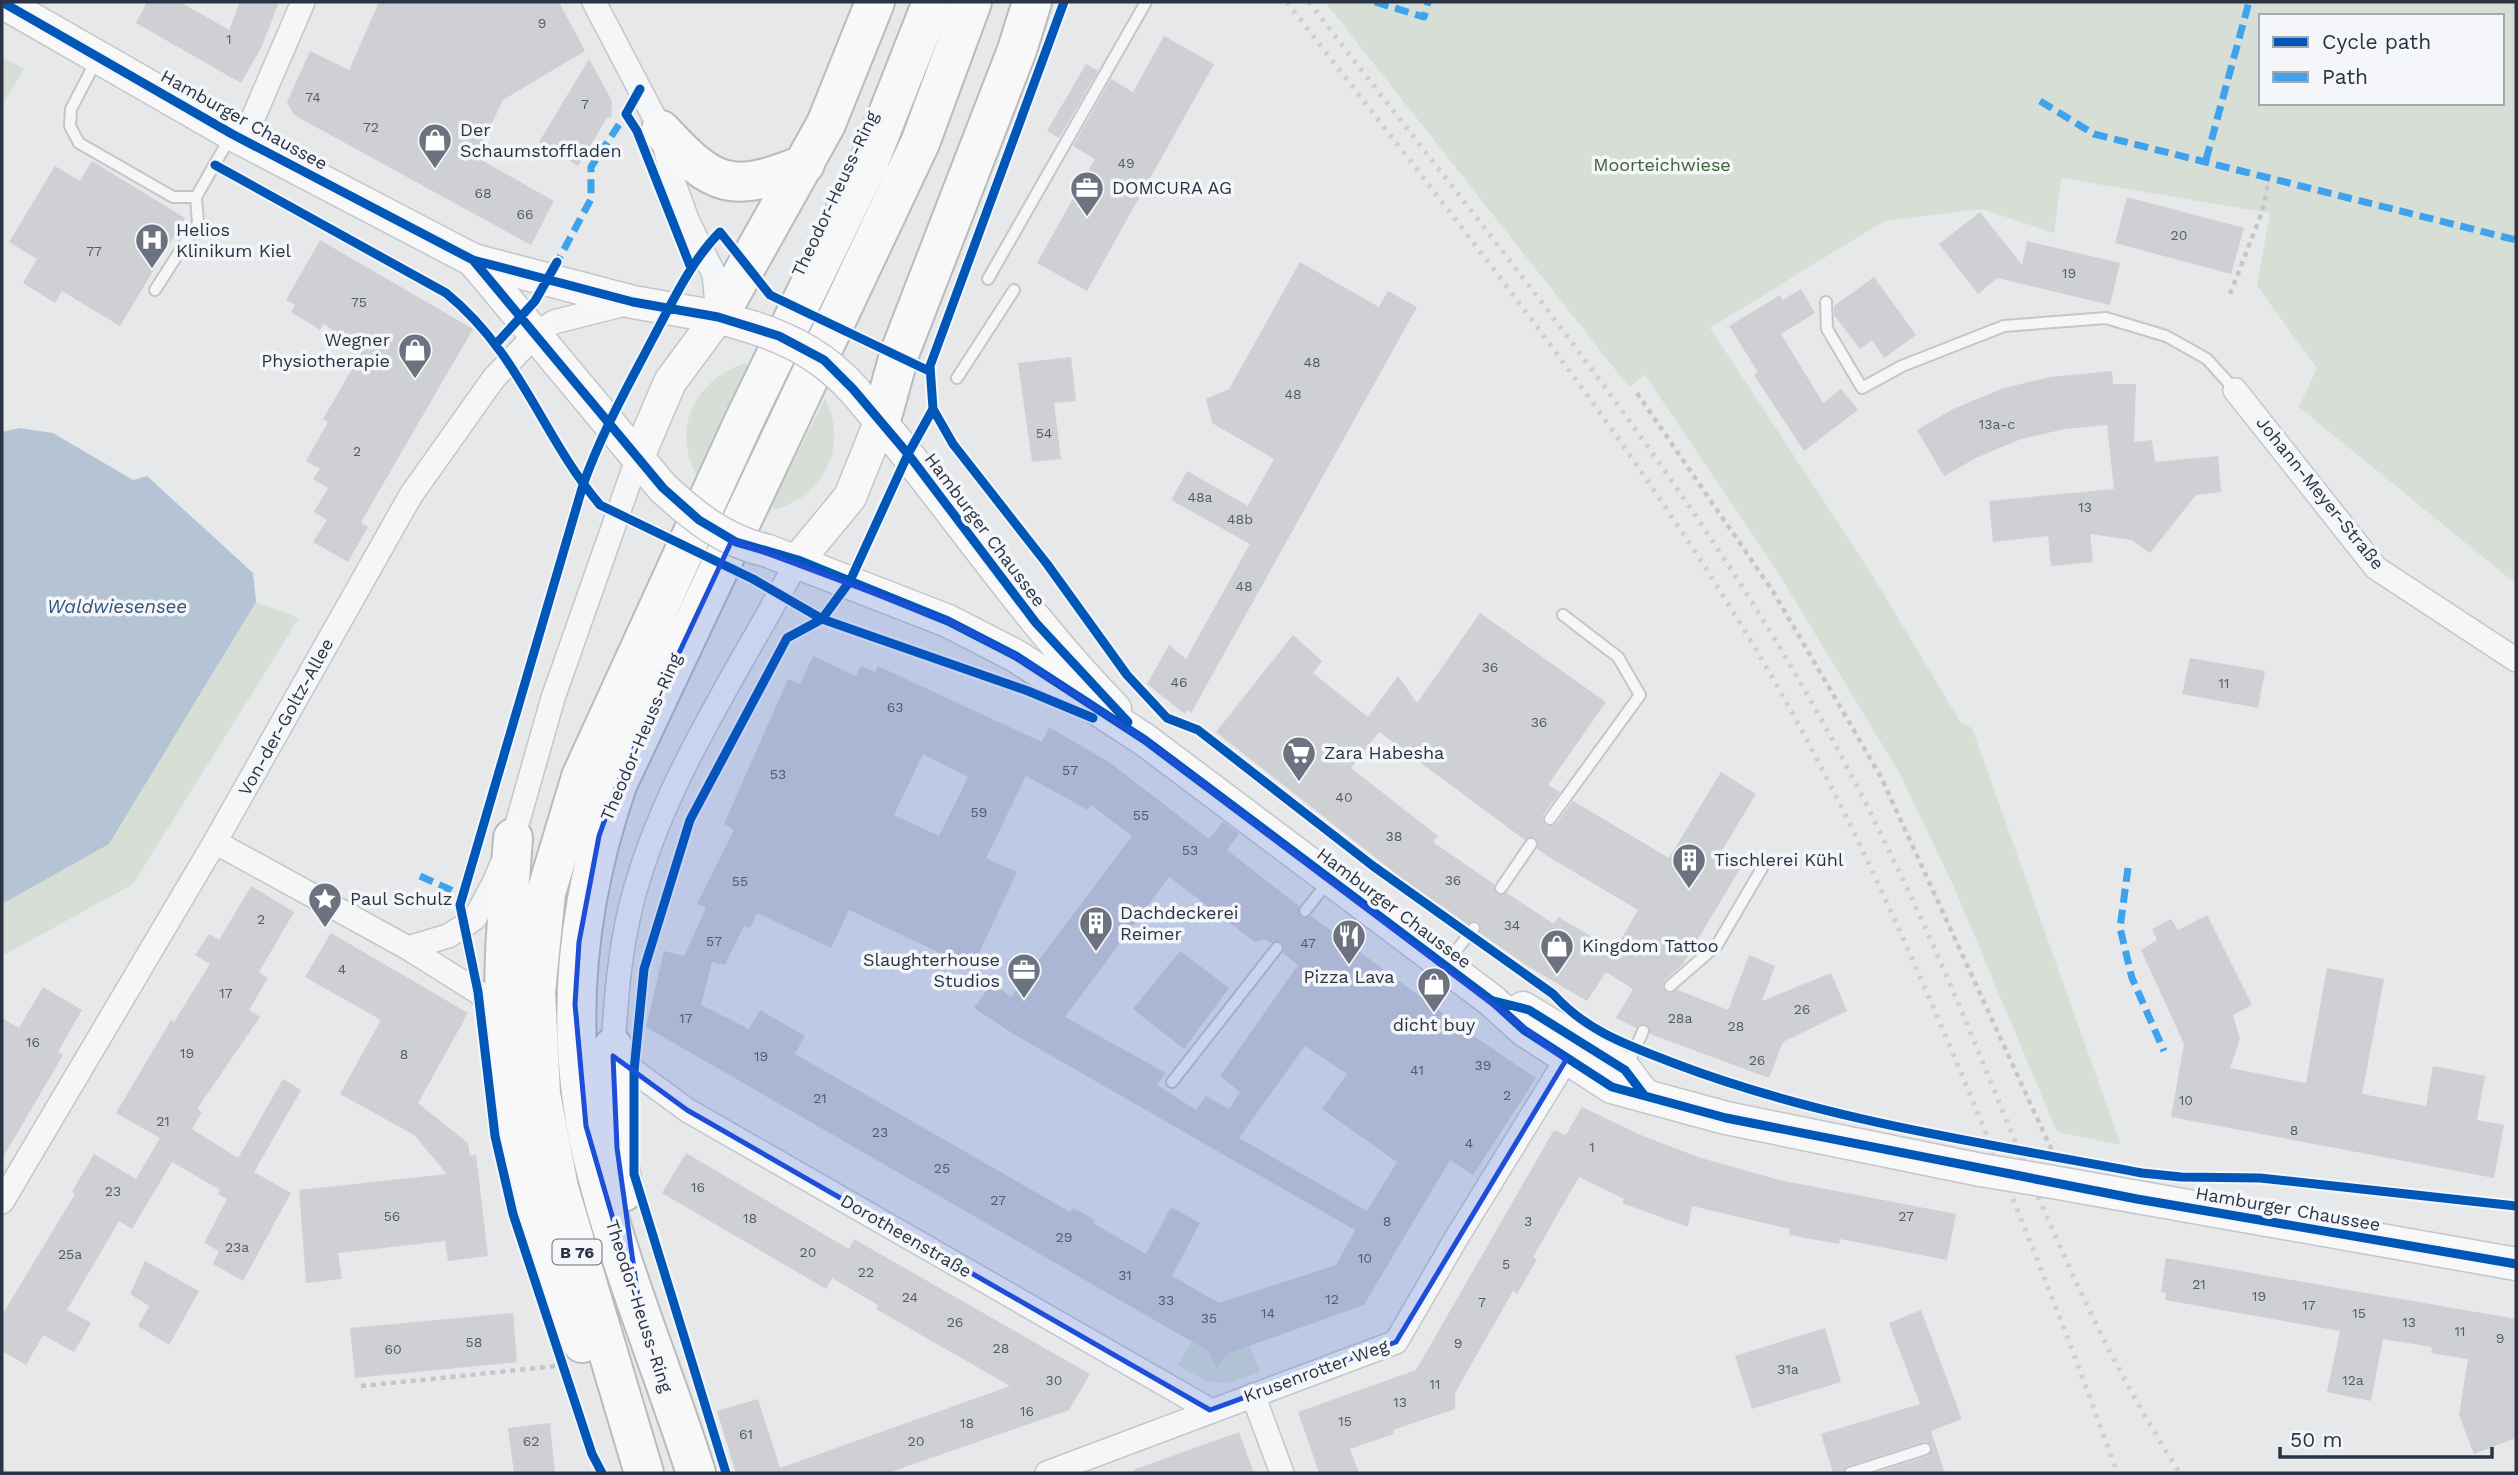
<svg xmlns="http://www.w3.org/2000/svg" width="2518" height="1475" font-family="'Work Sans',sans-serif">
  <rect width="100%" height="100%" fill="#e6e8ea"/>
  <path fill="#d6ded6" fill-rule="evenodd" d="M1325 2H2516V584L2299 407 2317 368 2257 286 2270 213 2061 178 2054 233 1982 209 1884 221 1710 328 1871 573 1961 723 1972 728 2121 1145 2057 1132 1954 887 1899 772 1777 571 1645 375 1629 387ZM2261 16H2502V103H2261Z
    M2 57 24 69 2 105Z
    M746 363 748 365 700 472 696 474C671 426 697 378 746 363Z
    M825 399C849 445 824 497 775 509L770 507Z
    M256 602 299 618 133 884 2 956V904L109 844Z
    M1192 1342C1214 1354 1226 1354 1249 1345L1260 1372C1217 1387 1218 1389 1178 1365Z"/>
  <path fill="#b4c4d5" d="M19 428 53 433 133 480 147 476 253 573 256 602 109 844 2 904V432Z"/>
  <path fill="#ced0d3" fill-rule="evenodd" d="M147 2H180L229 30 240 2H279L261 48 241 83 136 23Z
    M379 2H559L585 51 503 100 476 157 554 201 531 245 294 115 287 102 310 51 349 70Z
    M1164 36 1214 64 1087 291 1037 263 1095 159 1073 146 1111 79 1133 92Z
    M589 59 612 101 611 118H607L578 166 539 142Z
    M1086 64 1098 71 1059 138 1047 131Z
    M92 161 185 218 120 326 62 291 55 303 23 283 37 259 9 242 55 166 80 181Z
    M2127 197 2244 228 2231 274 2115 243Z
    M1980 212 2022 265 2027 241 2120 263 2110 305 1997 278 1978 294 1939 244Z
    M320 240 473 329 361 522 368 527 348 562 313 542 327 520 314 512 328 488 313 479 320 469 306 461 328 422 323 419 364 348 323 324 320 330 291 312 295 305 286 300Z
    M1300 262 1379 307 1388 291 1417 307 1191 713 1187 710 1185 714 1147 684 1169 645 1186 659 1250 544 1171 500 1187 471 1248 506 1274 459 1212 423 1206 399 1229 389Z
    M1874 277 1916 335 1884 358 1872 340 1860 349 1834 315V306Z
    M1801 289 1815 313 1781 334 1823 403 1841 389 1858 410 1804 451 1754 375 1758 372 1729 326 1780 295 1783 300Z
    M1071 357 1076 401 1054 403 1061 459 1032 462 1018 363Z
    M2112 371 2113 384H2136L2134 442 2152 440 2155 462 2218 456 2221 492 2196 495 2150 553 2132 540 2090 534 2093 562 2051 566 2048 536 1993 542 1989 501 2114 489 2107 425 2065 429 2021 439 1978 457 1944 476 1917 430 1953 409 2004 388 2050 377Z
    M1480 613 1606 702 1548 785 1560 792 1543 815 1546 826 1556 824 1573 801 1669 858 1721 772 1756 794 1718 857 1740 869 1683 964 1665 980 1662 987 1667 993 1678 990 1728 1010 1749 955 1775 966 1762 1001 1831 973 1847 1011 1783 1042 1769 1078 1650 1034 1646 1024 1636 1028 1616 1018 1633 989 1606 972 1587 1001 1529 967 1480 933 1478 921 1467 924 1399 876 1216 732 1293 635 1322 661 1313 673 1368 717 1398 676 1417 703ZM1379 732 1525 840 1536 838 1537 849 1549 857 1638 910 1615 950 1558 917 1554 924 1507 893 1496 894 1494 884 1433 842 1438 836 1351 768Z
    M813 656 856 676 861 666 875 672 878 666 1042 742 1049 727 1109 762 1209 839 1223 822 1239 834 1227 850 1299 906 1300 917 1311 916 1478 1039 1536 1078 1473 1175 1450 1160 1364 1305 1226 1354 1217 1368 1208 1351 646 1027 664 951 684 956 706 908 697 904 734 830 724 824 788 679 800 684ZM923 754 968 777 939 836 894 815ZM1026 776 1088 810 1091 805 1132 836 1011 997 992 983 974 1008 1015 1035 1355 1230 1336 1265 1219 1303 1172 1276 1200 1223 1171 1207 1146 1254 1093 1223 1095 1220 1073 1208 1070 1212 795 1054 805 1036 760 1010 749 1029 701 1005 712 962 725 965 744 926 750 928 757 913 831 948 849 910 972 968 1017 872 986 858ZM1169 877 1255 942 1265 939 1271 943 1281 941 1284 946 1283 953 1298 965 1220 1076 1240 1092 1229 1109 1206 1096 1196 1110 1157 1085 1166 1073 1065 1017ZM1305 1046 1347 1074 1322 1109 1397 1162 1367 1211 1239 1138Z
    M2190 658 2265 671 2258 708 2182 694Z
    M251 886 294 912 259 972 268 978 249 1010 260 1017 197 1109 202 1112 192 1129 238 1158 283 1079 301 1090 254 1172 291 1193 243 1281 213 1264 219 1251 204 1243 227 1199 218 1194 220 1190 172 1162 132 1229 119 1221 67 1310 91 1323 74 1352 43 1335 26 1365 2 1351V1315L75 1194 72 1192 94 1154 136 1179 160 1138 116 1113 171 1020 174 1022 210 964 195 955 209 934 219 940Z
    M2207 915 2252 1005 2233 1015 2240 1039 2230 1068 2306 1083 2327 968 2384 979 2362 1094 2426 1106 2433 1066 2485 1076 2477 1120 2504 1125 2494 1178 2171 1117 2184 1044 2141 950 2157 940 2152 929 2171 919 2178 930Z
    M331 933 468 1013 418 1103 468 1143 470 1156 476 1155 488 1256 448 1261 445 1241 338 1253 342 1279 306 1283 299 1190 447 1174 414 1135 340 1094 381 1020 305 977Z
    M1180 951 1229 988 1184 1049 1133 1009Z
    M43 987 82 1010 58 1052 63 1055 2 1159V1018L19 1028Z
    M1582 1107 1643 1136 1701 1158 1779 1180 1956 1214 1947 1260 1840 1239 1839 1244 1789 1235 1790 1229 1692 1206 1688 1227 1622 1203 1624 1199 1579 1177 1533 1257 1537 1259 1517 1294 1513 1291 1455 1393V1409L1393 1430 1394 1434 1350 1449 1359 1473H1319L1298 1412 1416 1370 1554 1130 1566 1135Z
    M686 1153 849 1249 854 1239 1090 1374 1069 1410 888 1473H736L717 1411 758 1399 780 1468 1010 1386 876 1309 878 1305 832 1278 826 1289 662 1193Z
    M2166 1258 2516 1319V1438L2474 1454 2459 1415 2468 1359 2431 1353 2432 1347 2383 1339 2371 1401 2327 1392 2340 1331 2165 1300 2166 1293 2161 1292Z
    M145 1261 199 1291 169 1345 138 1326 149 1306 130 1294Z
    M1921 1310 1962 1419 1931 1431 1945 1473H1875L1928 1456 1933 1447 1926 1441 1848 1466 1842 1473H1833L1821 1434 1920 1404 1889 1323Z
    M513 1313 517 1362 355 1378 350 1328Z
    M1825 1328 1841 1382 1752 1409 1735 1356Z
    M550 1423 555 1473H514L508 1428Z
    M1239 1432 1254 1473H1134L1133 1470Z"/>
  <g fill="none" stroke-linecap="round" stroke-linejoin="round">
    <g stroke="#c4c6c8" stroke-width="14">
      <path id="lane" d="M97 59 71 109 70 126 79 143 173 197H196
        M988 279 1146 2
        M155 290 198 223 196 197 231 136
        M1826 302 1827 329 1862 388 1902 366 2004 326 2106 318 2166 336 2207 359 2235 390
        M957 378 1014 290
        M1550 819 1640 695 1618 657 1563 615
        M1501 888 1531 844
        M1305 911 1328 882
        M1447 962 1474 928
        M1670 986 1717 945 1762 868
        M1627 1067 1643 1031
        M1172 1082 1277 948
        M1850 1473 1925 1449"/>
    </g>
    <g stroke="#c4c6c8" stroke-width="26">
      <path id="street" d="M594 2 661 130 673 181 688 222 714 274 718 314
        M244 139 303 2
        M2235 390 2376 568 2516 660
        M798 560C739 671 659 787 630 910 619 956 616 1001 613 1047L634 1071 687 1110 1210 1410
        M215 842 408 948 478 992 505 1016
        M408 948 448 936 464 926 475 918 493 885 513 838 553 698 638 457
        M2 1202 215 842 411 495 494 378 536 334 554 322 629 303
        M1253 1395 1282 1473
        M1047 1473 1396 1342 1457 1237 1566 1060"/>
    </g>
    <g stroke="#c4c6c8" stroke-width="35">
      <path id="secondary" d="M2 2 232 134 473 260 633 302 718 317 755 328
        M473 260 663 488
        M853 389C944 493 1018 610 1115 709
        M638 457 670 382 718 317
        M768 551 948 621 1016 656 1145 740 1491 1000 1524 1030 1612 1087 1726 1118 1981 1170
        M798 560 850 497 881 420
        M1523 1008 1625 1070 1644 1095
        M2047 1181 2516 1264"/>
    </g>
    <g stroke="#b8bbbf" stroke-width="42">
      <path id="highway" d="M661 130C714 188 732 194 805 164
        M718 317 826 124 875 2
        M881 420 900 352 1017 50 1032 2
        M513 838C509 898 502 959 505 1019 509 1130 538 1241 582 1343
        M613 1047 617 1148 623 1192
        M644 1473 559 1188 541 1094 536 992 546 893 581 777 743 423 869 162 932 2
        M696 1473C662 1367 618 1264 592 1155 563 1030 576 905 617 785L920 143 972 2"/>
    </g>
    <path stroke="#c5c6ca" stroke-width="4.5" stroke-dasharray="5 5" stroke-linecap="butt" d="M2230 294 2262 212 2269 180
      M1637 393 1774 593 1881 777 2053 1153
      M361 1386 558 1366"/>
    <use href="#lane" stroke="#f5f6f7" stroke-width="10"/>
    <use href="#street" stroke="#f5f6f7" stroke-width="23"/>
    <use href="#secondary" stroke="#f8f8f8" stroke-width="32"/>
    <use href="#highway" stroke="#f8f8f8" stroke-width="38"/>
    <path stroke="#cecfd2" stroke-width="5" stroke-dasharray="3.5 7" stroke-linecap="butt" d="M1287 2C1443 205 1606 404 1740 623 1828 766 1897 920 1962 1075 2017 1207 2070 1339 2117 1473
      M1309 2C1499 250 1704 492 1849 771 1893 855 1933 942 1969 1029 2032 1181 2090 1335 2180 1473"/>
    <g stroke="#c4c6c8" stroke-width="35" stroke-linecap="butt">
      <path id="secondary-bridge" d="M755 328C794 341 825 358 853 389
        M663 488C696 518 724 541 768 551
        M1981 1170 2047 1181"/>
    </g>
    <use href="#secondary-bridge" stroke="#f8f8f8" stroke-width="32"/>
    <path stroke="#3ea3ec" stroke-width="7" stroke-dasharray="14 7" stroke-linecap="butt" d="M1375 2 1424 17 1428 2
      M2040 101 2094 134 2516 240
      M2206 160 2249 2
      M554 268 591 199V167L626 114 628 118
      M2128 868 2120 928 2132 978 2164 1051
      M420 876 462 895"/>
    <g stroke="#f4f6f9" stroke-width="13">
      <path id="cycleway" d="M2 2 232 134 473 260 633 302 718 317 779 336 824 360 853 389 908 454 1036 623 1128 722
        M640 89 626 114 637 131 691 268
        M215 165 446 293C521 354 541 435 600 505L753 579 822 619 1028 691 1093 718
        M473 260 663 488 699 520 736 542 798 560 948 621 1016 656 1145 740 1491 1000 1524 1030 1612 1087 1726 1118 2137 1199 2516 1264
        M497 343 535 301 557 262
        M933 409 953 444 1047 564 1127 675 1167 718 1198 730 1373 866 1553 994C1587 1032 1630 1046 1676 1064 1826 1121 1985 1143 2142 1173L2181 1177 2260 1178 2516 1206
        M1494 1001 1529 1010 1625 1070 1644 1095
        M602 1473 592 1454 513 1214 495 1136 478 992 460 905 583 485C601 434 627 388 652 340 672 303 690 262 720 232L770 295 929 371
        M726 1473 634 1174V1071L644 969 690 820 787 638 822 619 850 581 908 454 933 409 930 366 1064 2"/>
    </g>
    <use href="#cycleway" stroke="#0057b8" stroke-width="9"/>
  </g>
  <path fill="#1d4ed8" fill-opacity="0.2" stroke="#1d4ed8" stroke-width="5" stroke-linejoin="round" d="M732 540 948 621 1016 656 1145 740 1566 1060 1396 1342 1210 1410 687 1110 613 1056 617 1148 640 1312 586 1126 575 1004 579 942 599 836 617 785Z"/>
  <defs>
    <g id="shop-pin" transform="scale(1.75)"><path d="M0 17L-7.5 6A9.5 9.5 0 1 1 7.5 6Z" fill="#6c737f" stroke="#f4f6f9"/><path d="M-5-2.5h2.3a2.7 3.5 0 0 1 5.4 0H5L5.5 6h-11ZM-1.5-2.5h3a1.5 2.3 0 0 0-3 0Z" fill="#fff"/></g>
    <g id="office-pin" transform="scale(1.75)"><path d="M0 17L-7.5 6A9.5 9.5 0 1 1 7.5 6Z" fill="#6c737f" stroke="#f4f6f9"/><path d="M-6-3h4V-5.5h4V-3h4V5H-6ZM-1-4.5V-3h2v-1.5ZM-6 0V1H6V0Z" fill="#fff"/></g>
    <g id="hospital-pin" transform="scale(1.75)"><path d="M0 17L-7.5 6A9.5 9.5 0 1 1 7.5 6Z" fill="#6c737f" stroke="#f4f6f9"/><path d="M-5-5h3v3.5h4V-5h3V5h-3V1.5h-4V5h-3Z" fill="#fff"/></g>
    <g id="supermarket-pin" transform="scale(1.75)"><path d="M0 17L-7.5 6A9.5 9.5 0 1 1 7.5 6Z" fill="#6c737f" stroke="#f4f6f9"/><path d="M-6-5.5h2.5l.6 2H6L4.5 2H-2.5L-4.4-4H-6ZM-1.5 3.2a1.3 1.3 0 1 0 .1 0ZM3 3.2a1.3 1.3 0 1 0 .1 0Z" fill="#fff"/></g>
    <g id="building-pin" transform="scale(1.75)"><path d="M0 17L-7.5 6A9.5 9.5 0 1 1 7.5 6Z" fill="#6c737f" stroke="#f4f6f9"/><path d="M-4-6H4V6H1V3H-1V6H-4ZM-2.5-4.3h1.7v1.8h-1.7ZM.8-4.3h1.7v1.8H.8ZM-2.5-1h1.7V.8h-1.7ZM.8-1h1.7V.8H.8Z" fill="#fff"/></g>
    <g id="sight-pin" transform="scale(1.75)"><path d="M0 17L-7.5 6A9.5 9.5 0 1 1 7.5 6Z" fill="#6c737f" stroke="#f4f6f9"/><path d="M0-6L1.8-2.2L6-1.7L2.9 1.2L3.7 5.4L0 3.3L-3.7 5.4L-2.9 1.2L-6-1.7L-1.8-2.2Z" fill="#fff"/></g>
    <g id="restaurant-pin" transform="scale(1.75)"><path d="M0 17L-7.5 6A9.5 9.5 0 1 1 7.5 6Z" fill="#6c737f" stroke="#f4f6f9"/><path d="M-5-6h1v4h1v-4h1v4h1v-4h1v5L-1.5 .5V6h-2V.5L-5-1ZM5-6V6H3V1.5H1.5Q1.5-4 5-6Z" fill="#fff"/></g>
  </defs>
  <g fill-rule="evenodd">
    <use href="#shop-pin" x="435" y="140"/>
    <use href="#office-pin" x="1087" y="188"/>
    <use href="#hospital-pin" x="152" y="240"/>
    <use href="#shop-pin" x="415" y="350"/>
    <use href="#supermarket-pin" x="1299" y="753"/>
    <use href="#building-pin" x="1689" y="860"/>
    <use href="#sight-pin" x="325" y="899"/>
    <use href="#building-pin" x="1096" y="923"/>
    <use href="#restaurant-pin" x="1349" y="936"/>
    <use href="#shop-pin" x="1557" y="946"/>
    <use href="#office-pin" x="1024" y="970"/>
    <use href="#shop-pin" x="1434" y="984"/>
  </g>
  <g text-anchor="middle" stroke-width="7" stroke-linejoin="round" paint-order="stroke">
    <g font-size="14" fill="#545c69">
      <text x="542" y="28">9</text>
      <text x="229" y="44">1</text>
      <text x="313" y="102">74</text>
      <text x="585" y="109">7</text>
      <text x="371" y="132">72</text>
      <text x="1126" y="168">49</text>
      <text x="483" y="198">68</text>
      <text x="525" y="219">66</text>
      <text x="2179" y="240">20</text>
      <text x="94" y="256">77</text>
      <text x="2069" y="278">19</text>
      <text x="359" y="307">75</text>
      <text x="1312" y="367">48</text>
      <text x="1293" y="399">48</text>
      <text x="1997" y="429">13a-c</text>
      <text x="1044" y="438">54</text>
      <text x="357" y="456">2</text>
      <text x="1200" y="502">48a</text>
      <text x="2085" y="512">13</text>
      <text x="1240" y="524">48b</text>
      <text x="1244" y="591">48</text>
      <text x="1490" y="672">36</text>
      <text x="1179" y="687">46</text>
      <text x="2224" y="688">11</text>
      <text x="895" y="712">63</text>
      <text x="1539" y="727">36</text>
      <text x="1070" y="775">57</text>
      <text x="778" y="779">53</text>
      <text x="1344" y="802">40</text>
      <text x="979" y="817">59</text>
      <text x="1141" y="820">55</text>
      <text x="1394" y="841">38</text>
      <text x="1190" y="855">53</text>
      <text x="1453" y="885">36</text>
      <text x="740" y="886">55</text>
      <text x="261" y="924">2</text>
      <text x="1512" y="930">34</text>
      <text x="714" y="946">57</text>
      <text x="1308" y="948">47</text>
      <text x="342" y="974">4</text>
      <text x="226" y="998">17</text>
      <text x="1802" y="1014">26</text>
      <text x="686" y="1023">17</text>
      <text x="1680" y="1023">28a</text>
      <text x="1736" y="1031">28</text>
      <text x="33" y="1047">16</text>
      <text x="187" y="1058">19</text>
      <text x="404" y="1059">8</text>
      <text x="761" y="1061">19</text>
      <text x="1757" y="1065">26</text>
      <text x="1483" y="1070">39</text>
      <text x="1417" y="1075">41</text>
      <text x="1507" y="1100">2</text>
      <text x="820" y="1103">21</text>
      <text x="2186" y="1105">10</text>
      <text x="163" y="1126">21</text>
      <text x="2294" y="1135">8</text>
      <text x="880" y="1137">23</text>
      <text x="1469" y="1148">4</text>
      <text x="1592" y="1152">1</text>
      <text x="942" y="1173">25</text>
      <text x="698" y="1192">16</text>
      <text x="113" y="1196">23</text>
      <text x="998" y="1205">27</text>
      <text x="392" y="1221">56</text>
      <text x="1906" y="1221">27</text>
      <text x="750" y="1223">18</text>
      <text x="1387" y="1226">8</text>
      <text x="1528" y="1226">3</text>
      <text x="1064" y="1242">29</text>
      <text x="237" y="1252">23a</text>
      <text x="808" y="1257">20</text>
      <text x="70" y="1259">25a</text>
      <text x="1365" y="1263">10</text>
      <text x="1506" y="1269">5</text>
      <text x="866" y="1277">22</text>
      <text x="1125" y="1280">31</text>
      <text x="2199" y="1289">21</text>
      <text x="2259" y="1301">19</text>
      <text x="910" y="1302">24</text>
      <text x="1332" y="1304">12</text>
      <text x="1166" y="1305">33</text>
      <text x="1482" y="1307">7</text>
      <text x="2309" y="1310">17</text>
      <text x="1268" y="1318">14</text>
      <text x="2359" y="1318">15</text>
      <text x="1209" y="1323">35</text>
      <text x="955" y="1327">26</text>
      <text x="2409" y="1327">13</text>
      <text x="2460" y="1336">11</text>
      <text x="2500" y="1343">9</text>
      <text x="474" y="1347">58</text>
      <text x="1458" y="1348">9</text>
      <text x="1001" y="1353">28</text>
      <text x="393" y="1354">60</text>
      <text x="1788" y="1374">31a</text>
      <text x="1054" y="1385">30</text>
      <text x="2353" y="1385">12a</text>
      <text x="1435" y="1389">11</text>
      <text x="1400" y="1407">13</text>
      <text x="1027" y="1416">16</text>
      <text x="1345" y="1426">15</text>
      <text x="967" y="1428">18</text>
      <text x="746" y="1439">61</text>
      <text x="531" y="1446">62</text>
      <text x="916" y="1446">20</text>
    </g>
    <rect fill="#f4f6f9" stroke="#676e7b" stroke-width="2" x="552.5" y="1239.5" width="49" height="25" rx="5"/>
    <g font-size="16" font-weight="bold" fill="#2b3445">
      <text x="577" y="1258">B 76</text>
    </g>
    <g font-size="18" fill="#2b3445" stroke="#f4f6f9">
      <text transform="translate(244 120) rotate(29)" y="6">Hamburger Chaussee</text>
      <text transform="translate(835 194) rotate(-65)" y="6">Theodor-Heuss-Ring</text>
      <text transform="translate(2320 493) rotate(51)" y="6">Johann-Meyer-Straße</text>
      <text transform="translate(985 530) rotate(53)" y="6">Hamburger Chaussee</text>
      <text transform="translate(286 717) rotate(-61)" y="6">Von-der-Goltz-Allee</text>
      <text transform="translate(641 737) rotate(-67)" y="6">Theodor-Heuss-Ring</text>
      <text transform="translate(1394 908) rotate(37)" y="6">Hamburger Chaussee</text>
      <text transform="translate(2288 1209) rotate(10)" y="6">Hamburger Chaussee</text>
      <text transform="translate(906 1236) rotate(30)" y="6">Dorotheenstraße</text>
      <text transform="translate(639 1306) rotate(72)" y="6">Theodor-Heuss-Ring</text>
      <text transform="translate(1316 1371) rotate(-20)" y="6">Krusenrotter Weg</text>
    </g>
    <g font-size="18" fill="#2b3445" stroke="#f4f6f9" text-anchor="start">
      <text x="460" y="136">Der<tspan x="460" dy="21">Schaumstoffladen</tspan></text>
      <text x="1112" y="194">DOMCURA AG</text>
      <text x="176" y="236">Helios<tspan x="176" dy="21">Klinikum Kiel</tspan></text>
      <text x="390" y="346" text-anchor="end">Wegner<tspan x="390" dy="21">Physiotherapie</tspan></text>
      <text x="1324" y="759">Zara Habesha</text>
      <text x="1714" y="866">Tischlerei Kühl</text>
      <text x="350" y="905">Paul Schulz</text>
      <text x="1120" y="919">Dachdeckerei<tspan x="1120" dy="21">Reimer</tspan></text>
      <text x="1582" y="952">Kingdom Tattoo</text>
      <text x="1000" y="966" text-anchor="end">Slaughterhouse<tspan x="1000" dy="21">Studios</tspan></text>
      <text x="1349" y="983" text-anchor="middle">Pizza Lava</text>
      <text x="1434" y="1031" text-anchor="middle">dicht buy</text>
    </g>
    <g font-size="18" fill="#3f6138" stroke="#f4f6f9">
      <text x="1662" y="171">Moorteichwiese</text>
    </g>
    <g font-size="19" font-style="italic" fill="#34527a" stroke="#f4f6f9">
      <text x="117" y="613">Waldwiesensee</text>
    </g>
  </g>
  <rect width="2518" height="1475" fill="none" stroke="#2b3445" stroke-width="7"/>
  <rect x="2259" y="14" width="245" height="91" fill="#f4f6f9" stroke="#a4a8b1" stroke-width="2"/>
  <rect x="2273" y="37" width="35" height="10" fill="#0057b8" stroke="#a4a8b1" stroke-width="2"/>
  <text x="2322" y="49" font-size="21" fill="#2b3445">Cycle path</text>
  <rect x="2273" y="72" width="35" height="10" fill="#3ea3ec" stroke="#a4a8b1" stroke-width="2"/>
  <text x="2322" y="84" font-size="21" fill="#2b3445">Path</text>
  <path d="M2280 1447v10h212v-10" fill="none" stroke="#2b3445" stroke-width="3.5"/>
  <text x="2290" y="1447" font-size="21" fill="#2b3445" stroke="#f4f6f9" stroke-width="5" paint-order="stroke">50 m</text>
</svg>
